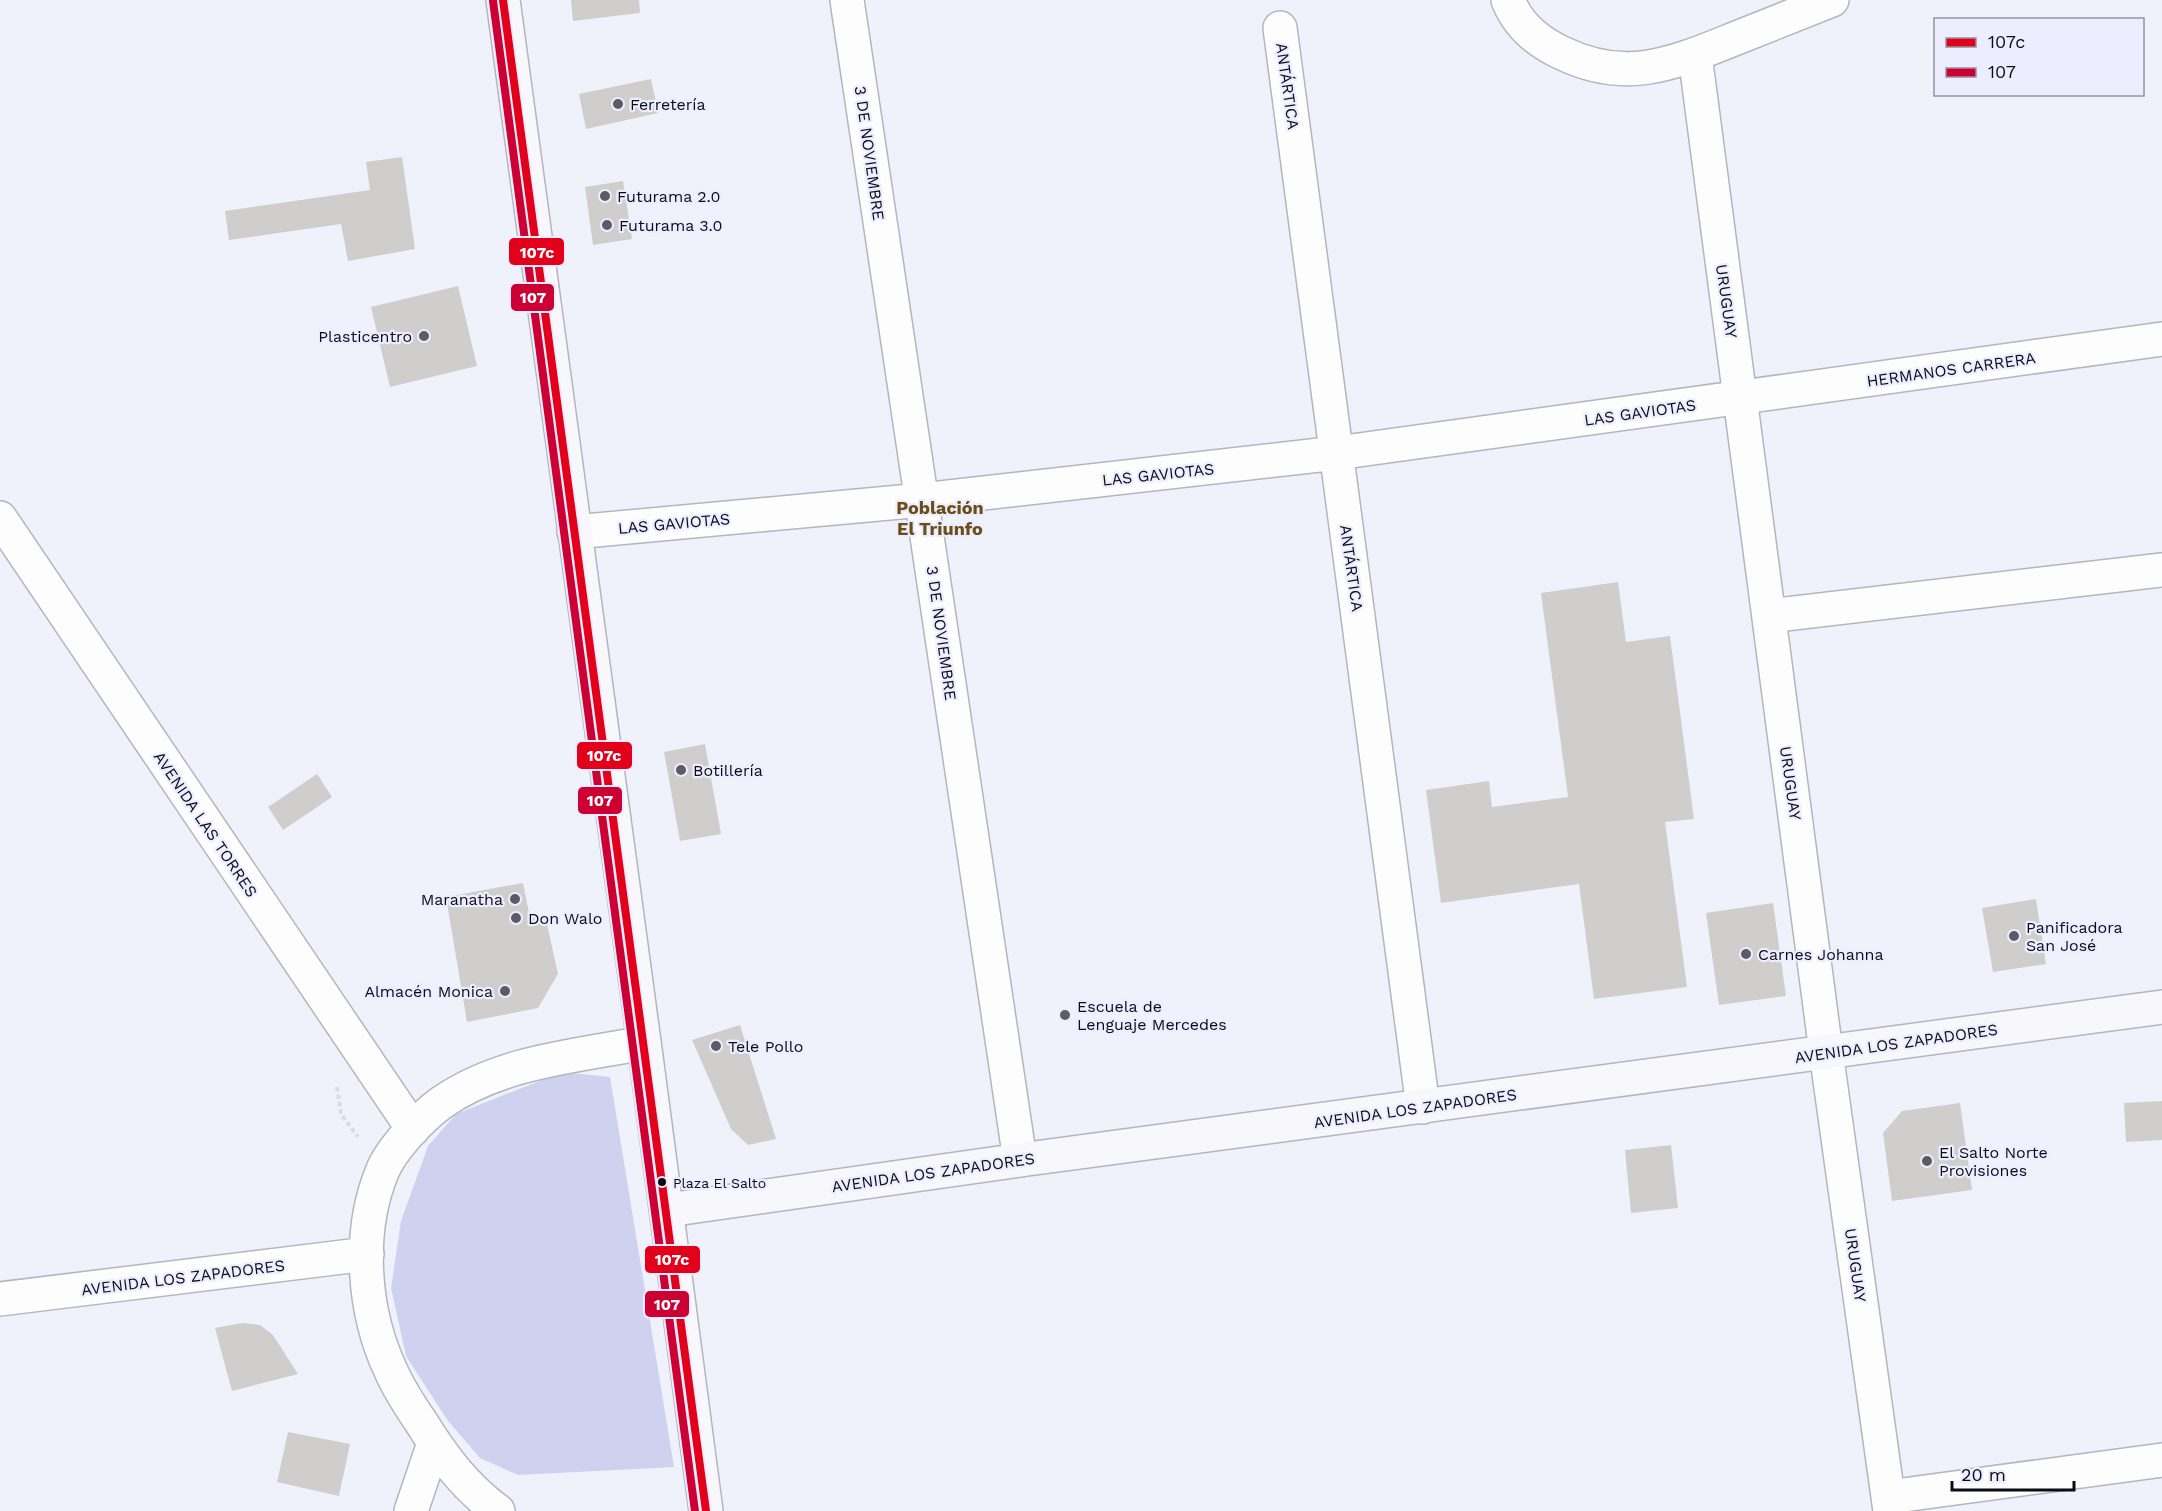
<svg xmlns="http://www.w3.org/2000/svg" width="2162" height="1511" font-family="'Work Sans',sans-serif">
  <rect width="100%" height="100%" fill="#f0f2fb"/>
  <path fill="#ced2ee" d="M562 1072 610 1077 674 1467 518 1475 480 1458 448 1421 406 1356 391 1288 401 1221 428 1146 456 1114Z"/>
  <path fill="#d0cecd" d="M571 0H639L640 13 573 21Z
    M651 79 658 113 586 129 579 94Z
    M402 157 415 249 348 261 341 224 229 240 225 211 370 190 366 162Z
    M623 181 632 239 593 245 585 187Z
    M458 286 477 366 390 387 371 307Z
    M1618 582 1626 642 1670 636 1694 819 1665 822 1687 987 1594 999 1579 884 1441 903 1426 790 1489 781 1492 807 1568 797 1541 593Z
    M705 744 721 834 680 841 664 752Z
    M317 774 332 797 283 830 268 807Z
    M523 883 530 918 545 915 558 974 538 1008 467 1022 446 897Z
    M2036 899 2046 964 1993 972 1982 908Z
    M1773 903 1786 996 1719 1005 1706 913Z
    M740 1025 776 1139 748 1145 731 1129 692 1040Z
    M2162 1101V1140L2126 1142 2124 1103Z
    M1960 1103 1972 1190 1892 1201 1883 1133 1902 1111Z
    M1671 1145 1678 1208 1631 1213 1625 1150Z
    M242 1323 260 1325 273 1335 298 1374 232 1391 215 1328Z
    M288 1432 350 1444 339 1496 277 1482Z"/>
  <g fill="none" stroke-linecap="round" stroke-linejoin="round">
    <g stroke="#b4b5be" stroke-width="36">
      <path id="minor" d="M847 0 1020 1160
        M1508 0C1518 25 1538 42 1562 53 1626 84 1672 64 1734 39 1766 26 1799 13 1832 0
        M1280 28 1423 1107
        M1695 55 1826 1052 1890 1511
        M574 532 922 500 1337 453 2162 339
        M1769 616 2162 570
        M0 1299 367 1254
        M1888 1497 2162 1460
        M411 1511 434 1443"/>
    </g>
    <g stroke="#b4b5be" stroke-width="36">
      <path id="tertiary" d="M0 518 413 1129
        M498 1511C465 1487 442 1456 421 1422 410 1406 399 1389 391 1371 363 1312 357 1233 382 1172 391 1149 421 1118 441 1103 499 1062 575 1056 644 1043"/>
    </g>
    <g stroke="#b4b5be" stroke-width="36">
      <path id="secondary" d="M503 0C570 504 641 1007 706 1511
        M668 1210 1020 1160 2162 1007"/>
    </g>
    <path stroke="#dcdcdf" stroke-width="4" stroke-dasharray="4.5 3" stroke-linecap="butt" d="M337 1087 341 1114 358 1137"/>
    <use href="#minor" stroke="#fdfdfe" stroke-width="33"/>
    <use href="#tertiary" stroke="#fdfdfe" stroke-width="33"/>
    <use href="#secondary" stroke="#f7f7fc" stroke-width="33"/>
    <g stroke="#eceeff" stroke-width="12">
      <path id="bus-1" d="M503 0 706 1511"/>
    </g>
    <g stroke="#eceeff" stroke-width="12">
      <path id="bus-2" d="M493 1 695 1511"/>
    </g>
    <use href="#bus-1" stroke="#e2001a" stroke-width="8"/>
    <use href="#bus-2" stroke="#c03" stroke-width="8"/>
  </g>
  <g fill="#5b5c66" stroke="#eceeff" stroke-width="2">
    <circle cx="618" cy="104" r="6"/>
    <circle cx="605" cy="196" r="6"/>
    <circle cx="607" cy="225" r="6"/>
    <circle cx="424" cy="336" r="6"/>
    <circle cx="681" cy="770" r="6"/>
    <circle cx="515" cy="899" r="6"/>
    <circle cx="516" cy="918" r="6"/>
    <circle cx="2014" cy="936" r="6"/>
    <circle cx="1746" cy="954" r="6"/>
    <circle cx="505" cy="991" r="6"/>
    <circle cx="1065" cy="1015" r="6"/>
    <circle cx="716" cy="1046" r="6"/>
    <circle cx="1927" cy="1161" r="6"/>
  </g>
  <circle fill="#0b0c15" stroke="#eceeff" stroke-width="2" cx="662" cy="1182" r="5"/>
  <g text-anchor="middle" stroke-width="4.5" stroke-linejoin="round" paint-order="stroke">
    <g font-size="14" fill="#0b0c15" stroke="#eceeff" text-anchor="start">
      <text x="673" y="1188">Plaza El Salto</text>
    </g>
    <g font-size="16" fill="#0b0c15" stroke="#eceeff">
      <text transform="translate(1288 86) rotate(82)" y="6">ANTÁRTICA</text>
      <text transform="translate(870 153) rotate(82)" y="6">3 DE NOVIEMBRE</text>
      <text transform="translate(1727 301) rotate(82)" y="6">URUGUAY</text>
      <text transform="translate(1951 369) rotate(-8)" y="6">HERMANOS CARRERA</text>
      <text transform="translate(1640 412) rotate(-8)" y="6">LAS GAVIOTAS</text>
      <text transform="translate(1158 474) rotate(-6)" y="6">LAS GAVIOTAS</text>
      <text transform="translate(674 523) rotate(-5)" y="6">LAS GAVIOTAS</text>
      <text transform="translate(1352 568) rotate(82)" y="6">ANTÁRTICA</text>
      <text transform="translate(942 633) rotate(82)" y="6">3 DE NOVIEMBRE</text>
      <text transform="translate(1791 783) rotate(82)" y="6">URUGUAY</text>
      <text transform="translate(206 824) rotate(56)" y="6">AVENIDA LAS TORRES</text>
      <text transform="translate(1896 1043) rotate(-8)" y="6">AVENIDA LOS ZAPADORES</text>
      <text transform="translate(1415 1108) rotate(-8)" y="6">AVENIDA LOS ZAPADORES</text>
      <text transform="translate(933 1172) rotate(-8)" y="6">AVENIDA LOS ZAPADORES</text>
      <text transform="translate(1856 1265) rotate(82)" y="6">URUGUAY</text>
      <text transform="translate(183 1277) rotate(-7)" y="6">AVENIDA LOS ZAPADORES</text>
    </g>
    <g font-size="16" fill="#0b0c15" stroke="#eceeff" text-anchor="start">
      <text x="630" y="110">Ferretería</text>
      <text x="617" y="202">Futurama 2.0</text>
      <text x="619" y="231">Futurama 3.0</text>
      <text x="412" y="342" text-anchor="end">Plasticentro</text>
      <text x="693" y="776">Botillería</text>
      <text x="503" y="905" text-anchor="end">Maranatha</text>
      <text x="528" y="924">Don Walo</text>
      <text x="2026" y="933">Panificadora<tspan x="2026" dy="18">San José</tspan></text>
      <text x="1758" y="960">Carnes Johanna</text>
      <text x="493" y="997" text-anchor="end">Almacén Monica</text>
      <text x="1077" y="1012">Escuela de<tspan x="1077" dy="18">Lenguaje Mercedes</tspan></text>
      <text x="728" y="1052">Tele Pollo</text>
      <text x="1939" y="1158">El Salto Norte<tspan x="1939" dy="18">Provisiones</tspan></text>
    </g>
    <g font-size="18" font-weight="bold" fill="#6b4e17" stroke="#eceeff">
      <text x="940" y="514">Población<tspan x="940" dy="21">El Triunfo</tspan></text>
    </g>
  </g>
  <g stroke="#eceeff" stroke-width="2">
    <rect x="508" y="237" width="57" height="29" rx="6" fill="#e2001a"/>
    <rect x="510" y="283" width="45" height="29" rx="6" fill="#c03"/>
    <rect x="576" y="741" width="57" height="29" rx="6" fill="#e2001a"/>
    <rect x="577" y="786" width="46" height="29" rx="6" fill="#c03"/>
    <rect x="644" y="1245" width="57" height="29" rx="6" fill="#e2001a"/>
    <rect x="644" y="1290" width="46" height="28" rx="6" fill="#c03"/>
  </g>
  <g font-size="16" text-anchor="middle" font-weight="bold" fill="#fff">
    <text x="537" y="258">107c</text>
    <text x="533" y="303">107</text>
    <text x="604" y="761">107c</text>
    <text x="600" y="806">107</text>
    <text x="672" y="1265">107c</text>
    <text x="667" y="1310">107</text>
  </g>
  <rect x="1934" y="18" width="210" height="78" fill="#eceeff" stroke="#9294a1" stroke-width="1.5"/>
  <rect x="1946" y="38" width="30" height="9" fill="#e2001a" stroke="#9294a1" stroke-width="1.5"/>
  <text x="1988" y="48" font-size="18" fill="#0b0c15">107c</text>
  <rect x="1946" y="68" width="30" height="9" fill="#cc0033" stroke="#9294a1" stroke-width="1.5"/>
  <text x="1988" y="78" font-size="18" fill="#0b0c15">107</text>
  <path d="M1952 1481v9h122v-9" fill="none" stroke="#0b0c15" stroke-width="3"/>
  <text x="1961" y="1481" font-size="18" fill="#0b0c15" stroke="#eceeff" stroke-width="4.5" paint-order="stroke">20 m</text>
</svg>
